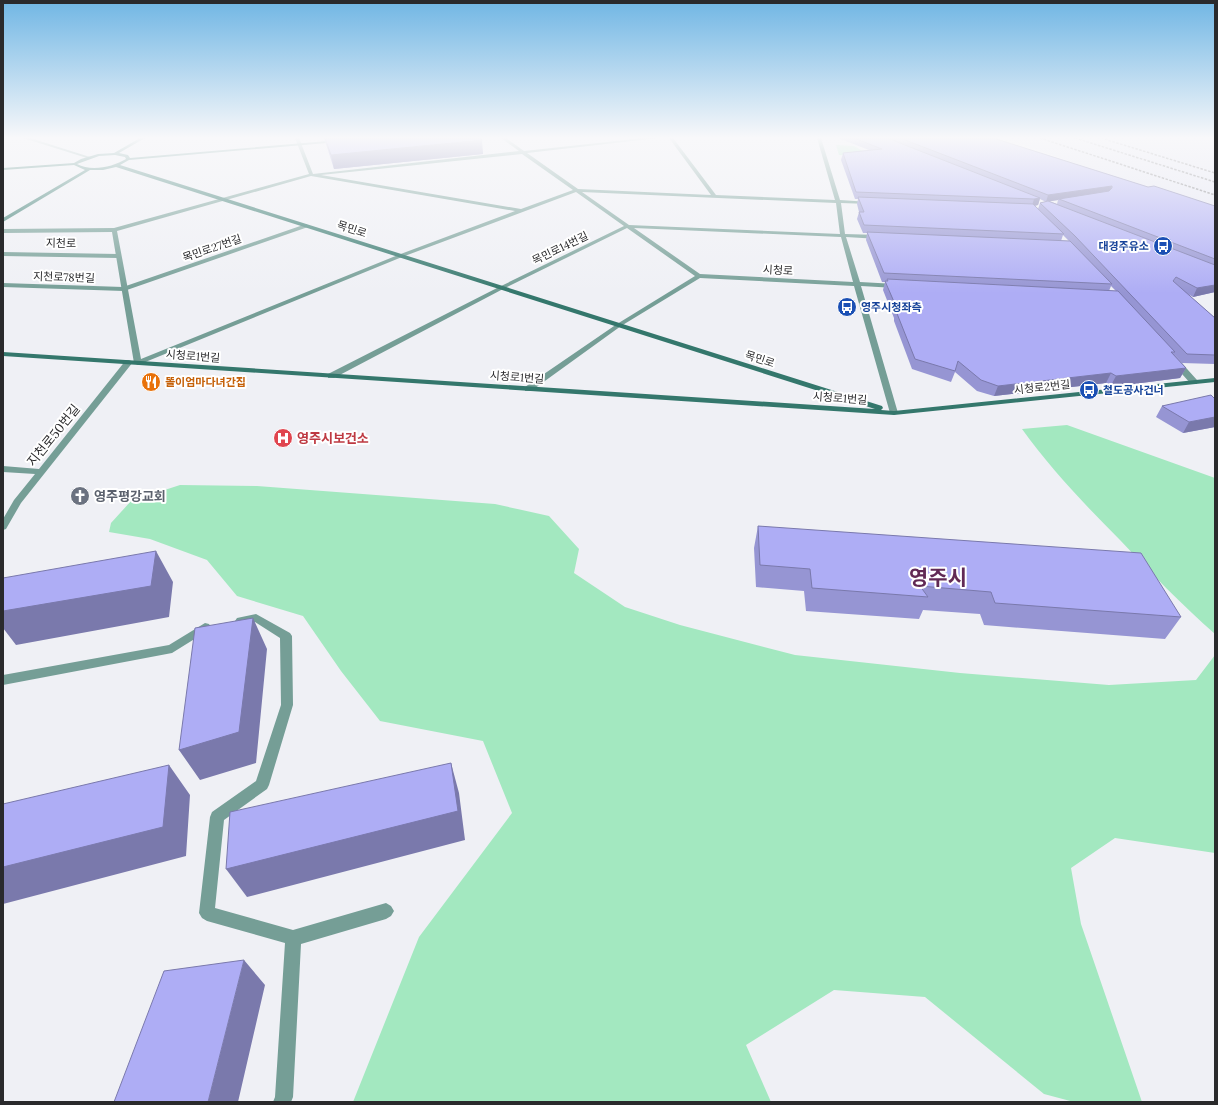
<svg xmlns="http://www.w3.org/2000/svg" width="1218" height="1105" font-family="Lora,'Noto Sans KR',serif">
  <rect width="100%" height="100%" fill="#eff0f5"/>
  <path fill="#e6e7f4" d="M1005 138H1215V212L1168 197Z"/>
  <path fill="#a3e8c0" d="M836 145 854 146 871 156 839 155Z
    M1067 425 1215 478V634C1181 604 1151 573 1120 540 1085 505 1051 469 1022 429Z
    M180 485 257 486 495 504 549 516 579 549 574 573 625 607 680 625 795 655 960 673 1109 685 1196 680 1215 655V853L1115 838 1071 868 1081 924 1142 1102H1074L1044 1094 925 997 834 990 746 1045 771 1102H353L419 937 512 813 483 741 380 721 341 671 303 616 237 596 207 560 150 539 109 532 111 523 131 501Z"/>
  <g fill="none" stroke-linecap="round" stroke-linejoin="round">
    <path fill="#759e96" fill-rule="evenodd" d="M306 224 309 226 308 227 124 291 3 287V283L123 287Z
      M3 252 118 254 121 256 118 258 3 256Z
      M256 614 290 633 292 636 293 705 269 785 267 789 224 820 215 908 293 930 386 903 391 906 394 911 391 916 386 919 301 944 293 1097 291 1102H273L275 1097 285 943 207 921 202 918 199 913 210 817 212 812 256 781 281 705 280 638 255 622 241 625 237 624 235 621 237 618Z
      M205 623 209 624 211 627 209 630 172 653 3 685V675L169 645Z"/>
    <path fill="#759e96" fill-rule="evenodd" d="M3 138H9L3 140Z
      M23 138H30L90 157 87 158Z
      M295 138H299L313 174 519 151 501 138H506L524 151 644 138H658L527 153 578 189 711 195 669 138H673L716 195 835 200 817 138H821L840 200 870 202 872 203 870 204 841 203 845 234 879 235 882 237 879 239 846 237 860 282 896 284 899 286 896 288 861 286 898 413 894 415 890 413 854 286 700 278 621 326 531 391H525V387L617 324 695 276 627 228 503 289 334 378H328V374L499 287 624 226 576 192 402 257 138 365 134 363 112 232 3 233V229L114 228 309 174ZM522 154 573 190 521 209 321 175ZM311 176 515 211 398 255 141 359 117 231ZM582 192 836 203 840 234 629 225ZM634 228 841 237 853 282 700 274Z
      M126 360H129L133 362 21 503 6 529 3 530V519L14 500 35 474 3 472V466L39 469Z
      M1173 360H1179L1197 380V384H1191L1173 364Z"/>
    <path fill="#34776c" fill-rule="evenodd" d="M140 138H145L119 153 128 155 130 158 339 140 338 142 129 160 120 165 882 406 883 408 881 410 894 411 1215 378V382L894 415 3 356V352L875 409 116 167 103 170H90L3 222V218L85 170 74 165 3 170V168L74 163 81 159 98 154 114 153ZM115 155 125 157 126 159C113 167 91 172 77 164L99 156Z"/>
    <path stroke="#79797c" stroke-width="1.5" stroke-dasharray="2.5 1.5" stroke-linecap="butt" d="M1040 138 1215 195
      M1075 138 1215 182
      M1101 138 1215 173"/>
  </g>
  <path fill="#9695d3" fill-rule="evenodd" d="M324 138H479L483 154 334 169 326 144Z
    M838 138H993L1148 187 1215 206V292L1193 297 1186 293 1215 318V364L1182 363 1174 354 1186 368 1180 378 1110 387 1106 383 994 396 977 391 955 372 951 382 912 369 894 321V318L883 290 885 282H882L866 240 867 233H863L857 219 859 212 857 204 858 199H855L841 160 843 153 869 150ZM1040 199 1046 202 1040 203 1038 209 1035 206 1038 205ZM1058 200 1057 204 1049 201ZM1063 235 1069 241H1061ZM1111 286 1116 291H1109Z
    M1215 399V427L1183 433 1156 417 1162 406Z
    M758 526 1181 617 1165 639 984 625 980 614 923 610 919 619 806 611 804 591 756 587 754 548Z"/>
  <path fill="#7a79ac" d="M482 140 483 154 334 169 331 155Z
    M1112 186 1109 193 1059 199 1058 200 1046 202 1048 195Z
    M1040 198 1038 205 1032 206 1034 199Z
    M1215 285V292L1193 297 1197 288Z
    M1186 368 1180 378 1110 387 1116 376Z
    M1111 373 1106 383 994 396 998 386Z
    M1215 417V427L1183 433 1189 422Z
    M156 551 173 582 169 617 16 645 3 628V611Z
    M253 618 267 649 256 763 200 780 179 750Z
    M451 763 459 793 465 840 247 897 226 869Z
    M169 765 190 795 186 856 3 904V867Z
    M244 960 265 985 238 1102H208Z"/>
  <path fill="#aeadf5" stroke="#7a79ac" d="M325 138H479L482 140 331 155Z
    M854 138H887L1040 198 1034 199 856 192 843 153 882 149Z
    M900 138H993L1148 187 1154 186 1215 206V259L1059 199 1109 191 1112 188V186L1048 195Z
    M858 197 1033 204 1064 234 864 225 859 212H864Z
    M1048 201 1215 265V285L1197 288 1176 277 1173 281 1215 318V355L1187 354 1075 236 1040 203Z
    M867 232 1070 241 1112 284 884 273Z
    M887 279 1118 291 1175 352H1171L1186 368 1116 376 1111 373 998 386 981 380 958 361 955 371 915 359 896 311H898L885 281H888Z
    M1211 395 1215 399V417L1189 422 1162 406Z
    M758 526 1141 553 1181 617 995 603 991 592 920 586 928 597 812 588 810 569 760 565Z
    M156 551 151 586 3 611V578Z
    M253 618 239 732 179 750 195 628Z
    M451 763 458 811 226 869 230 812Z
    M169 765 163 827 3 867V804Z
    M244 960 208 1102H114L164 971Z"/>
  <linearGradient id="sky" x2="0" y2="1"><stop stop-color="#70b6e4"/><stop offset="0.47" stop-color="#f8f8fa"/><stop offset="1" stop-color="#f8f8fa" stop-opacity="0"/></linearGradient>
  <rect width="1218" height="293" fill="url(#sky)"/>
  <defs>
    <g id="bus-disc" transform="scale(1)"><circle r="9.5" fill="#1a4fb4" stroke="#fff"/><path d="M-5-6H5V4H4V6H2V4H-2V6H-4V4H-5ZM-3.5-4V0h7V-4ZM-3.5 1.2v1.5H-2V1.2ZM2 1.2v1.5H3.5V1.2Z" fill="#fff"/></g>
    <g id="restaurant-disc" transform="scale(1)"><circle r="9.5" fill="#e8710a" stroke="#fff"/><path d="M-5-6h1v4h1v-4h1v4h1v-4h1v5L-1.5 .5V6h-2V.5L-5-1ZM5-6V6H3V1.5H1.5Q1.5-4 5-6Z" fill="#fff"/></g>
    <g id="hospital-disc" transform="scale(1)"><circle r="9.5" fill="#e0444e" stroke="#fff"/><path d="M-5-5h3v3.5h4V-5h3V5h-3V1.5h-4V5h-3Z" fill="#fff"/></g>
    <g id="church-disc" transform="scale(1)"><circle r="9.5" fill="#6b7280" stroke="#fff"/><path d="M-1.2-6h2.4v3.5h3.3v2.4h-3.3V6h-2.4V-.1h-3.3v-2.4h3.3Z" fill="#fff"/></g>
  </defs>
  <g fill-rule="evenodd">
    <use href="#bus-disc" x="1163" y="246"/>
    <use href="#bus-disc" x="847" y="307"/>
    <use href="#restaurant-disc" x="151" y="382"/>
    <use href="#bus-disc" x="1089" y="390"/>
    <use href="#hospital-disc" x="283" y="438"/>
    <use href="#church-disc" x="80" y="496"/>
  </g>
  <g text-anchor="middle" stroke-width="4" stroke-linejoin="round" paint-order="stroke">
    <g font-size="11" fill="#2a2a2c" stroke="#fff">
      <text transform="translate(352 229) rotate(18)" y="4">목민로</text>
      <text transform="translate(61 243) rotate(1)" y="4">지천로</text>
      <text transform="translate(212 248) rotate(-19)" y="4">목민로27번길</text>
      <text transform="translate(560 248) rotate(-26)" y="4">목민로14번길</text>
      <text transform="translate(778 270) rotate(3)" y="4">시청로</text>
      <text transform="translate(64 277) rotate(2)" y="4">지천로78번길</text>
      <text transform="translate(193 356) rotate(4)" y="4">시청로1번길</text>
      <text transform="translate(760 359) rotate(18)" y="4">목민로</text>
      <text transform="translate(517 377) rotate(4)" y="4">시청로1번길</text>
      <text transform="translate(1042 387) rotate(-6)" y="4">시청로2번길</text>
      <text transform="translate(840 398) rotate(4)" y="4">시청로1번길</text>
    </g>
    <g font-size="11" font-weight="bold" fill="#164399" stroke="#fff" text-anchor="start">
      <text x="1149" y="250" text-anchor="end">대경주유소</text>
      <text x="861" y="311">영주시청좌측</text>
      <text x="1103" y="394">철도공사건너</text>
    </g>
    <g font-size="11" font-weight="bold" fill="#c56008" stroke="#fff" text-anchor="start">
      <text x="165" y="386">똘이엄마다녀간집</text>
    </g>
    <g font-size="13" fill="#2a2a2c" stroke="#fff">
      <text transform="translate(53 435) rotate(-51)" y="5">지천로50번길</text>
    </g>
    <g font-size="13" font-weight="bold" fill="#be3a42" stroke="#fff" text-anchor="start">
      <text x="297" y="443">영주시보건소</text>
    </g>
    <g font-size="13" font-weight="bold" fill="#5b616d" stroke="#fff" text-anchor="start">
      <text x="94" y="501">영주평강교회</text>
    </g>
    <g font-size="21" font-weight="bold" fill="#612955" stroke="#fff">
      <text x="938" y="585">영주시</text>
    </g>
  </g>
  <rect width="1218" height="1105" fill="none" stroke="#2a2a2c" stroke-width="8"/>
</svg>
